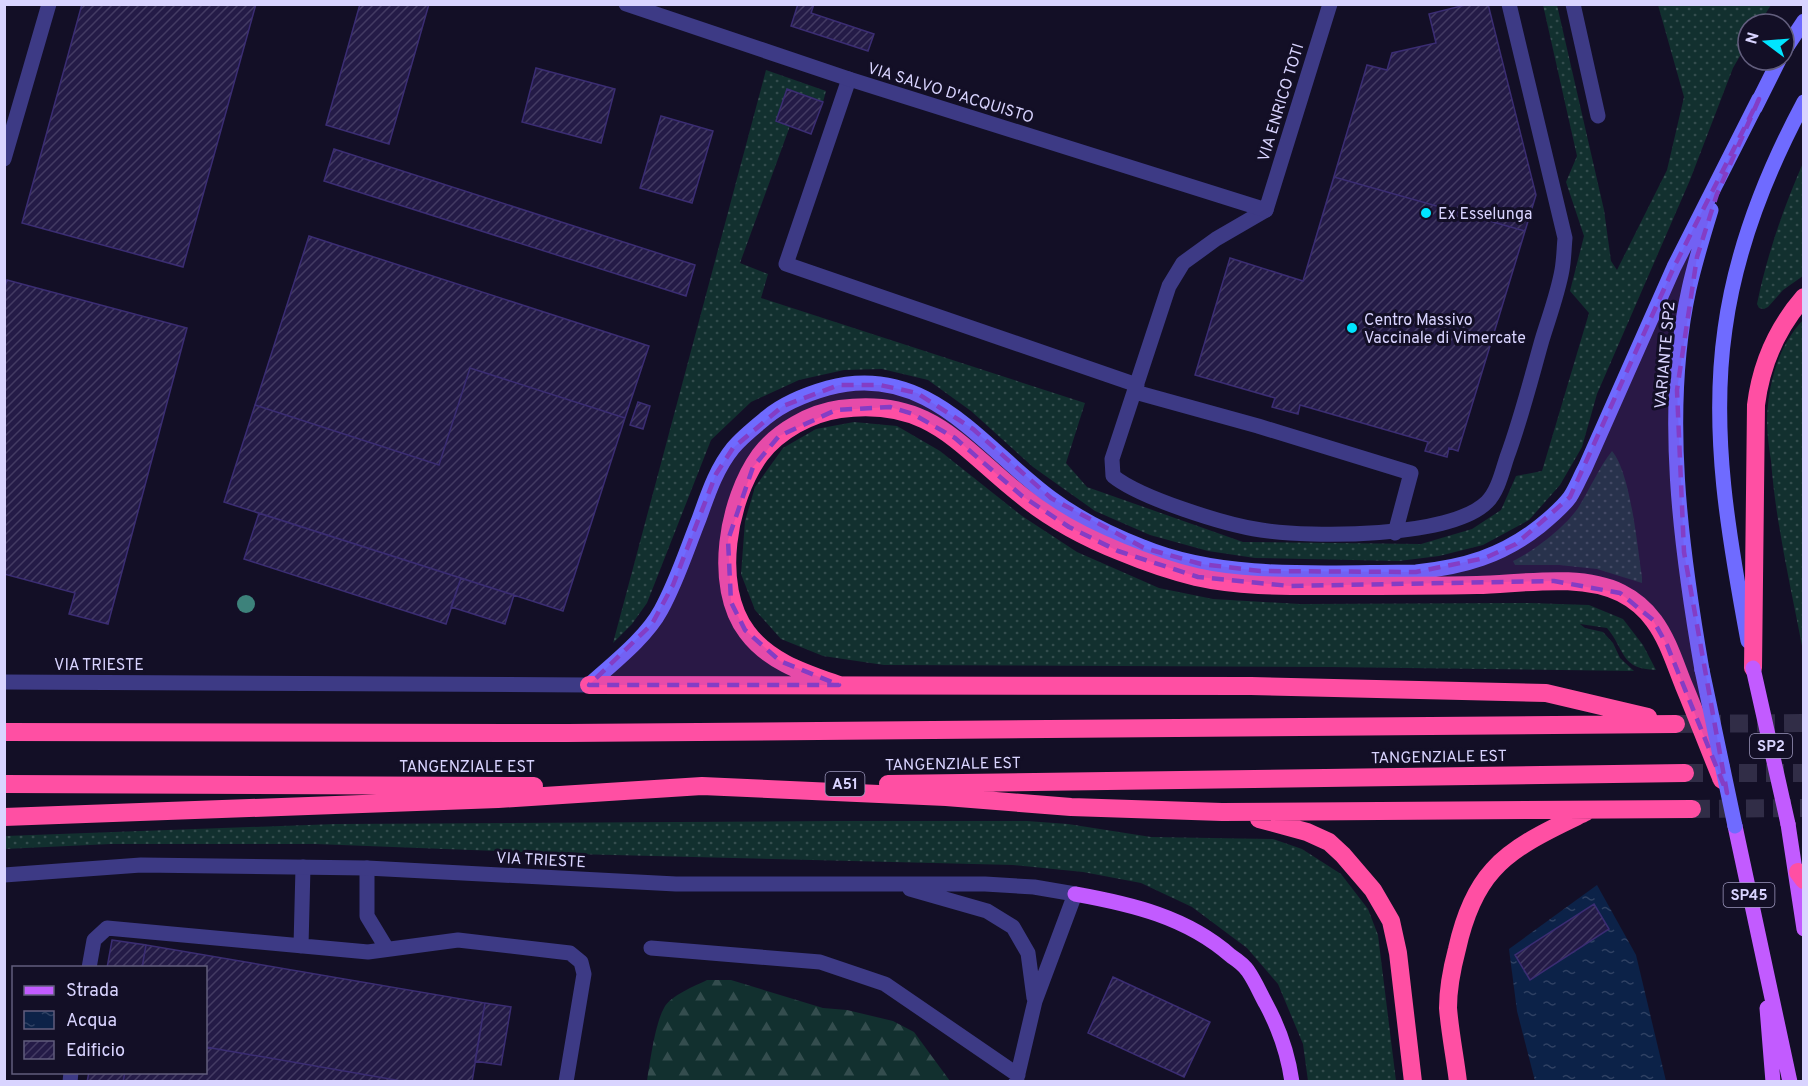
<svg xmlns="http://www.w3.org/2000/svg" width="1808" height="1086" font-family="Overpass,sans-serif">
  <defs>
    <pattern id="grass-dots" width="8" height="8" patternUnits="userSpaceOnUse" patternTransform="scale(1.5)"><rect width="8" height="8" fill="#12302f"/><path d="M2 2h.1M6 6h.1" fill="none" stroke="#344d4e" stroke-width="1.8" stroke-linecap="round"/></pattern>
    <pattern id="forest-firs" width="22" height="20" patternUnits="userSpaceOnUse" patternTransform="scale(1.5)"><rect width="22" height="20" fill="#12302f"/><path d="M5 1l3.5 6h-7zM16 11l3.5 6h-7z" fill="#344d4e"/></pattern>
    <pattern id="water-ripples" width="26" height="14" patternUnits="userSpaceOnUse" patternTransform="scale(1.5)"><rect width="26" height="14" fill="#0c2248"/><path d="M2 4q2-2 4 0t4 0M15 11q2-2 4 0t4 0" fill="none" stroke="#2f4163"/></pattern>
    <pattern id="building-hatch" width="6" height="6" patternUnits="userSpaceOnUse" patternTransform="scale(1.5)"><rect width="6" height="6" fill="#241b47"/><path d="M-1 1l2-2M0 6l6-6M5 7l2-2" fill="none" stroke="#433b63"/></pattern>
  </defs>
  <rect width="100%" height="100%" fill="#130f26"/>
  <path fill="url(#grass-dots)" d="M1543 5H1557L1604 210 1611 261 1617 270 1667 170 1684 97 1658 5H1771L1759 24H1748V42L1733 68 1690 180 1597 394 1582 447 1560 485 1529 520 1483 545 1439 556 1399 561 1255 558 1208 551 1150 535 1095 511 1033 467 971 411 928 380 882 369 844 370 799 380 751 402 711 440 647 603 632 624 613 643 766 70 826 91 823 102 787 89 776 121 790 126 740 263 768 274 761 298 1085 403 1066 463 1087 487 1243 542 1421 544 1472 529 1501 510 1516 476 1542 471 1589 313 1570 291 1584 236 1566 182 1577 156Z
    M1803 163V276L1783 290 1768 307 1764 309 1759 308 1757 304C1767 255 1783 209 1803 163Z
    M1803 320V651C1791 588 1776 525 1771 461 1769 448 1767 434 1767 420 1768 384 1778 346 1803 320Z
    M854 422 897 426 940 451 1022 516 1077 552 1159 588 1213 599 1300 604 1530 603 1589 605 1623 619 1643 645 1656 670C1620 669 1626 651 1607 628L1580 624 1585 628 1603 632 1613 643 1620 658 1634 671 1329 667 884 665 823 656 781 639 755 610 741 574 745 521 755 487 783 448 816 429Z
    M1612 451C1631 474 1637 545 1642 577V583L1597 569 1559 565H1515L1513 561C1534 551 1565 527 1578 508 1590 489 1598 469 1612 451Z
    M841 821H1027L1068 824 1151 837 1273 839 1302 849 1341 874 1368 909 1378 935 1396 1081H1308L1303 1044 1278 984 1247 948 1192 907 1141 883 1083 872 1013 865 573 854 315 844H111L4 849 5 836 335 824Z"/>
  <path fill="url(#forest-firs)" d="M707 980H731L823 1008 847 1010 893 1021 914 1032 950 1081H647C650 1062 655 1024 664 1008 671 995 695 986 707 980Z"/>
  <path fill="url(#water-ripples)" d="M1597 885 1636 955 1666 1081H1535L1517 1011 1509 949Z"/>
  <path fill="url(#building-hatch)" stroke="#3b2d73" stroke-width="1.5" d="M82 4H256L183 267 22 223Z
    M360 4H429L389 144 326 125Z
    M798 4H814L811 13 874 34 868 51 791 26Z
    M1469 4H1488L1536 195 1458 451 1449 448 1447 457 1425 451 1428 442 1300 405 1298 414 1272 407 1275 398 1195 375 1230 258 1303 281 1367 65 1387 70 1392 53 1436 43 1429 14Z
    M536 68 615 89 601 143 522 122Z
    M787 89 823 102 811 134 776 121Z
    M661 116 713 131 692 203 640 188Z
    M334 149 695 265 686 296 324 181Z
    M1334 177 1525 231 1458 451 1449 448 1447 457 1425 451 1428 442 1300 405 1298 414 1272 407 1275 398 1195 375 1230 258 1303 281Z
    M309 236 649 346 625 418 470 368 439 465 255 405Z
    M7 280 187 328 108 624 69 614 75 593 4 574V289Z
    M470 368 625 418 563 611 224 502 255 405 439 465Z
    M638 402 650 406 643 429 630 425Z
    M259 513 461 578 446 624 244 559Z
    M461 578 514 595 505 624 451 607Z
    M1594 904 1609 929 1530 980 1515 955Z
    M112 940 146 945 142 968H107Z
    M146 945 485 1003 472 1082H407L206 1047V968H142Z
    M1113 977 1210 1022 1184 1077 1088 1033Z
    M485 1003 511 1007 501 1065 475 1061Z
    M206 1047 407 1082H123L125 1072H206Z
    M89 1072H125L123 1082H87Z"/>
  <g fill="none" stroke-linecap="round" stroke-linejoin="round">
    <path stroke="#312d47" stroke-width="18" stroke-dasharray="18 9" stroke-linecap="butt" d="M1676 724 1804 723
      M1685 773H1804
      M1692 809 1804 808"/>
    <path stroke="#3d3a85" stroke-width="15" d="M1573 4 1598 116
      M849 79 786 264 1137 385
      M1266 210 1216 239 1183 263 1169 286 1112 459 1113 476C1140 498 1226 525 1261 530 1311 538 1451 538 1487 502 1498 491 1502 472 1507 457 1521 419 1531 379 1542 340 1549 317 1558 293 1562 270 1564 259 1564 248 1565 238L1509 4
      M1135 392 1258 426 1411 473 1395 533
      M367 868V916L387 949
      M301 946 303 867
      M89 968 94 940 107 928 368 952 458 940 570 953 581 962 584 974 566 1082
      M70 1082 71 1072"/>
    <path stroke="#3d3a85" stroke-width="15" d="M626 4 849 79 1266 210 1330 4
      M4 159 49 4
      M4 682 589 685
      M4 875 141 865 367 868 676 884H985L1034 887 1075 894 1035 1001 1016 1082
      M910 889 987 911 1013 927 1028 953 1034 998
      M651 948 820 962 885 984 1018 1075"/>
    <path stroke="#6f6bff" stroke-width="15" d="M1784 51 1804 21
      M1755 108 1779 60
      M1748 641C1729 539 1710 433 1725 329 1736 248 1766 173 1804 102
      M1702 670C1681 549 1662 411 1689 289 1695 262 1703 236 1711 210
      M589 685C612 664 646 638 661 610 677 581 687 549 699 519 708 494 716 469 733 448 742 437 756 426 767 417 784 403 807 394 828 388 927 361 982 447 1051 498 1078 518 1112 535 1143 547 1225 581 1329 572 1416 572 1464 567 1502 556 1540 526 1551 517 1562 508 1570 497 1576 488 1580 477 1585 468L1674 267 1759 99"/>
    <path stroke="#c25bff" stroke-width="15" d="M1788 824 1804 929
      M1735 826 1790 1082
      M1075 894C1131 904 1187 917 1231 956 1237 960 1244 965 1248 971 1255 981 1260 993 1266 1004 1279 1028 1288 1054 1292 1082
      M1767 1008 1773 1082"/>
    <path stroke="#ff4fa3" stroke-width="18" d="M1753 668 1756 405C1761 365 1777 328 1804 297
      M589 685 1251 686 1546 693 1648 717
      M839 685C805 673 769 662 747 632 712 586 728 499 760 455 778 431 811 413 840 409 930 397 958 445 1021 495 1050 519 1086 538 1121 552 1145 562 1171 571 1196 577 1241 587 1287 586 1333 586 1381 586 1429 586 1477 585 1522 584 1580 573 1621 593 1633 599 1646 610 1654 621 1668 640 1675 664 1684 686 1697 717 1709 749 1722 780
      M4 732 567 733 1676 724
      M4 784 534 786
      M888 784 1685 773
      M4 817 498 799 702 786 946 797 1071 807 1222 812 1692 809
      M1259 819 1307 832 1329 842 1343 855 1373 890 1391 921 1398 953 1413 1082
      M1798 872 1804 880
      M1458 1082C1455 1057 1450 1033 1448 1008 1448 989 1452 968 1457 949 1463 922 1473 892 1493 870 1516 844 1555 827 1586 812"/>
    <path stroke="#6f6bff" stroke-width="15" d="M1702 670 1735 826"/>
    <path stroke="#c25bff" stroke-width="15" d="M1753 668 1788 824"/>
  </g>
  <circle fill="#3d827b" cx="246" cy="604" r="9"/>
  <path fill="#843dc5" fill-opacity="0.2" stroke="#843dc5" stroke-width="4.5" stroke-dasharray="12 8" stroke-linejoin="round" d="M1759 99 1717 194 1697 257 1677 390 1684 552 1727 793 1667 645 1653 620 1620 593 1554 581 1290 586 1198 577 1118 551 1069 527 1022 496 955 438 913 414 890 407 836 410 779 436 753 467 728 540 731 602 745 630 780 661 839 685H589L652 624 673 585 716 474 733 448 783 406 839 385H880L917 393 973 429 1051 498 1144 548 1201 564 1260 571 1416 572 1485 558 1516 544 1570 497 1674 267Z"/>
  <g fill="#00e5ff" stroke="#130f26" stroke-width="2">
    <circle cx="1426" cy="213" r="6"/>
    <circle cx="1352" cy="328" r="6"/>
  </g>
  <g text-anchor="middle" stroke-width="6" stroke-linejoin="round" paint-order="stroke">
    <g fill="#130f26" stroke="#9e99be" stroke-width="1.5">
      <rect x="1750" y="734" width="42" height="24" rx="4.5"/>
      <rect x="825.5" y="772" width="39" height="24" rx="4.5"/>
      <rect x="1723.5" y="883" width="51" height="24" rx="4.5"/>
    </g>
    <g font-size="15" font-weight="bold" fill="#d9d4ff">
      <text x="1771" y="751">SP2</text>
      <text x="845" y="789">A51</text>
      <text x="1749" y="900">SP45</text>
    </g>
    <g font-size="16" fill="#d9d4ff" stroke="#130f26">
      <text transform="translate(951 92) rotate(17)" y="6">VIA SALVO D'ACQUISTO</text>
      <text transform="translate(1280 102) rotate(-73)" y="6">VIA ENRICO TOTI</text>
      <text transform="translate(1664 355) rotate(-85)" y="6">VARIANTE SP2</text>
      <text x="99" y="670">VIA TRIESTE</text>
      <text transform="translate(1439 756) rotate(-1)" y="6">TANGENZIALE EST</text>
      <text transform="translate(953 763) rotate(-1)" y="6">TANGENZIALE EST</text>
      <text x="467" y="772">TANGENZIALE EST</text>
      <text transform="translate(541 859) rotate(3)" y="6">VIA TRIESTE</text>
    </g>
    <g font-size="16" fill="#d9d4ff" stroke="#130f26" text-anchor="start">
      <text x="1438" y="219">Ex Esselunga</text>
      <text x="1364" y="325">Centro Massivo<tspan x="1364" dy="18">Vaccinale di Vimercate</tspan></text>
    </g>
  </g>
  <rect width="1808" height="1086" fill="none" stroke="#d9d4ff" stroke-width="12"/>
  <rect x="12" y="966" width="195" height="108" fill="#130f26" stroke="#625e7d" stroke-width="1.5"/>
  <rect x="24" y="986" width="30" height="9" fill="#c25bff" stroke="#625e7d" stroke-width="1.5"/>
  <text x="66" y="996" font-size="18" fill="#d9d4ff">Strada</text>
  <rect x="24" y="1011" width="30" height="18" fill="url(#water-ripples)" stroke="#625e7d" stroke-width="1.5"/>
  <text x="66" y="1026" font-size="18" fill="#d9d4ff">Acqua</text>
  <rect x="24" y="1041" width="30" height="18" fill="url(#building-hatch)" stroke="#625e7d" stroke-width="1.5"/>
  <text x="66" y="1056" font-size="18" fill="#d9d4ff">Edificio</text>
  <g transform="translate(1766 42) rotate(286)"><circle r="28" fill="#130f26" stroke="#625e7d" stroke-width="1.5"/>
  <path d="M0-4.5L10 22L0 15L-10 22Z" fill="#00e5ff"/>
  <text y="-9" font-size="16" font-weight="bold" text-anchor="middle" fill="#d9d4ff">N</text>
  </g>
</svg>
